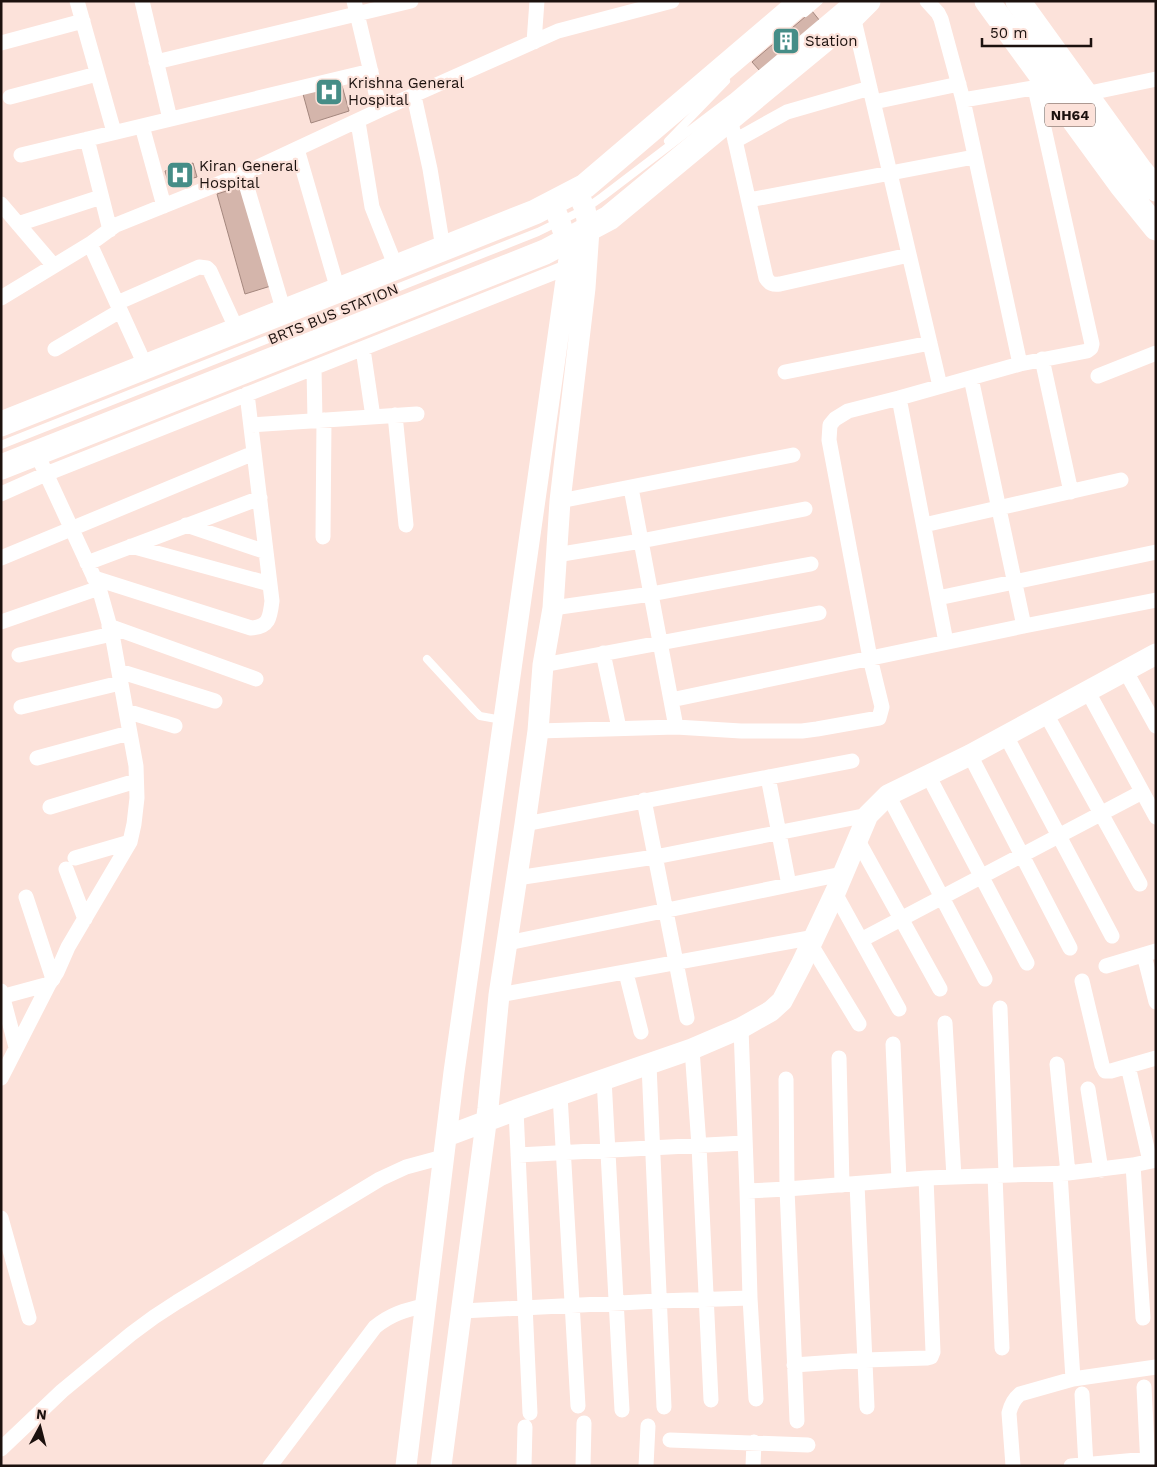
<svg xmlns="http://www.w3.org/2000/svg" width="1157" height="1467" font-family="'Work Sans',sans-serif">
  <rect width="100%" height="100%" fill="#fce2da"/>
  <path fill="#d4b5ab" stroke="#a4877e" d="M812 11 820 21 760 71 752 62Z
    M341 82 349 111 311 123 303 94Z
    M193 163 197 177 169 185 165 171Z
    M245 185 274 285 245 294 217 194Z"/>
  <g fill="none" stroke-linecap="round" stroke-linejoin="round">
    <path stroke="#fff" stroke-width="8" d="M805 13 819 1
      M668 141 726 81
      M1 445 538 232 585 209 602 197 732 98 847 1
      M427 659 474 710 480 716 502 720"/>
    <path stroke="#fff" stroke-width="15" d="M77 1 114 132
      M142 1 170 119
      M354 1 380 110 558 31 672 1
      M927 1 938 13 941 19 963 100 1020 364
      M853 16 940 386
      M534 42 537 1
      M1 43 83 21
      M156 62 411 1
      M1085 94 1156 79
      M414 96 430 169 443 248
      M10 97 97 74
      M963 100 1045 86
      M874 102 959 84
      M730 118 766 278C770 284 773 285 780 284L909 255
      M358 122 372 207 396 267
      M142 126 164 206
      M87 139 110 230
      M735 141 787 112 870 88
      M297 149 338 290
      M21 155 371 71
      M243 174 284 312
      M749 200 974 157
      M1 204 54 266
      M18 224 101 197
      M90 244 146 367
      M1 298 90 244 116 225 243 174 380 110
      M117 303 199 267 207 268 210 271 237 330
      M55 349 120 311
      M363 349 373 417
      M1042 359 1071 492
      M314 368 315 421
      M785 372 930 343
      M1098 376 1156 353
      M971 378 1024 626
      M899 398 946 642
      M395 415 406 525
      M251 425 417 414
      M631 488 676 727
      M1 494 46 474 573 265
      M560 501 793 455
      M186 525 266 552
      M924 525 1121 480
      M323 537 324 420
      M131 546 270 584
      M556 555 641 541 805 509
      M1 558 254 453
      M87 563 260 498
      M94 578 251 628C269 627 270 618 272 601L247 394
      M938 598 1156 552
      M553 608 651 594 811 564
      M1 622 99 588
      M109 626 256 679
      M603 653 619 728
      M19 655 112 634
      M543 665 819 613
      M1125 670 1156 726
      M119 671 215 701
      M1088 692 1156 817
      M671 700 1024 626 1156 600
      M21 707 120 683
      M126 711 175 726
      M1046 714 1140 884
      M538 731 676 727 741 731H802L817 729 879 718 882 707 870 658 829 440 830 425 835 419 848 411 899 398 1020 364 1087 351 1091 348 1092 344 1035 88
      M1006 736 1112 936
      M970 755 1070 948
      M37 758 129 733
      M928 775 1027 963
      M768 777 789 885
      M888 795 985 979
      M644 800 687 1018
      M50 807 136 781
      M525 824 852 761
      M857 839 940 989
      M75 858 130 842
      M66 869 85 919
      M517 878 655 857 868 815
      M835 893 899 1009
      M26 897 53 979
      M861 940 1142 792
      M508 943 842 874
      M811 945 859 1024
      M1144 955 1156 1002
      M1106 966 1156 951
      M626 973 641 1032
      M1082 981 1102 1065 1105 1071H1111L1156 1058
      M1 991 16 1047
      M499 995 815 937
      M1 997 49 984
      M1000 1008 1006 1174
      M945 1023 954 1177
      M741 1028 747 1191 787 1189 926 1178 1068 1173 1133 1165 1156 1160
      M893 1044 899 1180
      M692 1049 699 1146 711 1400
      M839 1058 842 1185
      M1057 1064 1068 1173
      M649 1065 664 1407
      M1128 1066 1150 1161
      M1 1078 49 984 57 972 68 947 130 842 134 824 137 798 136 766 112 634 99 588 37 454
      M604 1079 622 1410
      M786 1079 787 1189 797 1421
      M1088 1089 1101 1170
      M560 1095 578 1406
      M516 1110 530 1413
      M518 1155 744 1143
      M1133 1165 1143 1318
      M1060 1173 1073 1379
      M995 1176 1002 1348
      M857 1184 867 1407
      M1 1218 29 1318
      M750 1298 756 1399
      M462 1311 658 1301 750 1298 747 1191
      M794 1365 865 1360 927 1358 931 1357 933 1352 926 1178
      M1144 1387 1148 1466
      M1082 1394 1086 1466
      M670 1440 808 1445
      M1 1449 62 1391 131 1334 154 1317 177 1302 380 1179 406 1167 443 1157
      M270 1466 375 1327C391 1314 405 1310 424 1306
      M524 1466 525 1427
      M583 1466 584 1423
      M646 1466 648 1426
      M753 1466 754 1442
      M1013 1466 1009 1413C1011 1404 1014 1399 1020 1394L1073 1379 1156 1367
      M1071 1466 1148 1459"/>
    <path stroke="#fff" stroke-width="21" d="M447 1136 516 1110 692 1049 741 1028 771 1011 782 1001 801 965 835 893 868 815 888 795 970 755 1156 654
      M406 1466 454 1072 569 259C567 239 561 222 552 203
      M441 1466 488 1108 499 995 525 824 538 731 543 665 553 608 560 501 585 288 589 230 585 209 577 191"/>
    <path stroke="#fff" stroke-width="25" d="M987 1 1122 186 1156 228
      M1018 1 1140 170 1156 189
      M1 424 535 212 585 186 802 1
      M1 467 545 252 609 218 853 16 868 1"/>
  </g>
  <defs>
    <g id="building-square" transform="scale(1.4375)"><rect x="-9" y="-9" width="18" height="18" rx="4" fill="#468d87" stroke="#fce2da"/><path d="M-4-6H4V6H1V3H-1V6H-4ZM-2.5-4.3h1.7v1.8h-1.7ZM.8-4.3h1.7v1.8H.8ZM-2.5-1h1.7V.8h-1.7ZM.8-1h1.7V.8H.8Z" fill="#fff"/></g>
    <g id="hospital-square" transform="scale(1.4375)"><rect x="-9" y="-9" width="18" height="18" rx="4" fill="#468d87" stroke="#fce2da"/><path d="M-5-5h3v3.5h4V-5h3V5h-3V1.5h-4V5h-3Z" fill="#fff"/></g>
  </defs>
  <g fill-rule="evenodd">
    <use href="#building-square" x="786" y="41"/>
    <use href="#hospital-square" x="329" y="92"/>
    <use href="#hospital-square" x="180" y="175"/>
  </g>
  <g text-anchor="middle" stroke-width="4.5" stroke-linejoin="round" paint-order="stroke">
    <rect fill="#fce2da" stroke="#5f504b" stroke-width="1" x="1045" y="103.5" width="50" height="23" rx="4"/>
    <g font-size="14" font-weight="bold" fill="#1c110e">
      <text x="1070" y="120">NH64</text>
    </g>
    <g font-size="15" fill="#1c110e" stroke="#fce2da" text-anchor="start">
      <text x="805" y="46">Station</text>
      <text x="348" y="88">Krishna General<tspan x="348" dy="17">Hospital</tspan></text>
      <text x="199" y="171">Kiran General<tspan x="199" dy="17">Hospital</tspan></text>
    </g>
    <g font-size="15" fill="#1c110e" stroke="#fce2da">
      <text transform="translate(333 314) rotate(-22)" y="5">BRTS BUS STATION</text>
    </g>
  </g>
  <rect width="1157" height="1467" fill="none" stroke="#1c110e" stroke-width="5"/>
  <g transform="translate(40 1427) rotate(7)" stroke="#fce2da" stroke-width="4" paint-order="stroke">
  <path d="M0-4L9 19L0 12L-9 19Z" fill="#1c110e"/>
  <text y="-8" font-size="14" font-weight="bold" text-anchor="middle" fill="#1c110e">N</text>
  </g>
  <path d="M982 38v8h109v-8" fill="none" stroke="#1c110e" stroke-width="2.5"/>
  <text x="990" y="38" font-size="15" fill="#1c110e" stroke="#fce2da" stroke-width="4" paint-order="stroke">50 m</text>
</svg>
